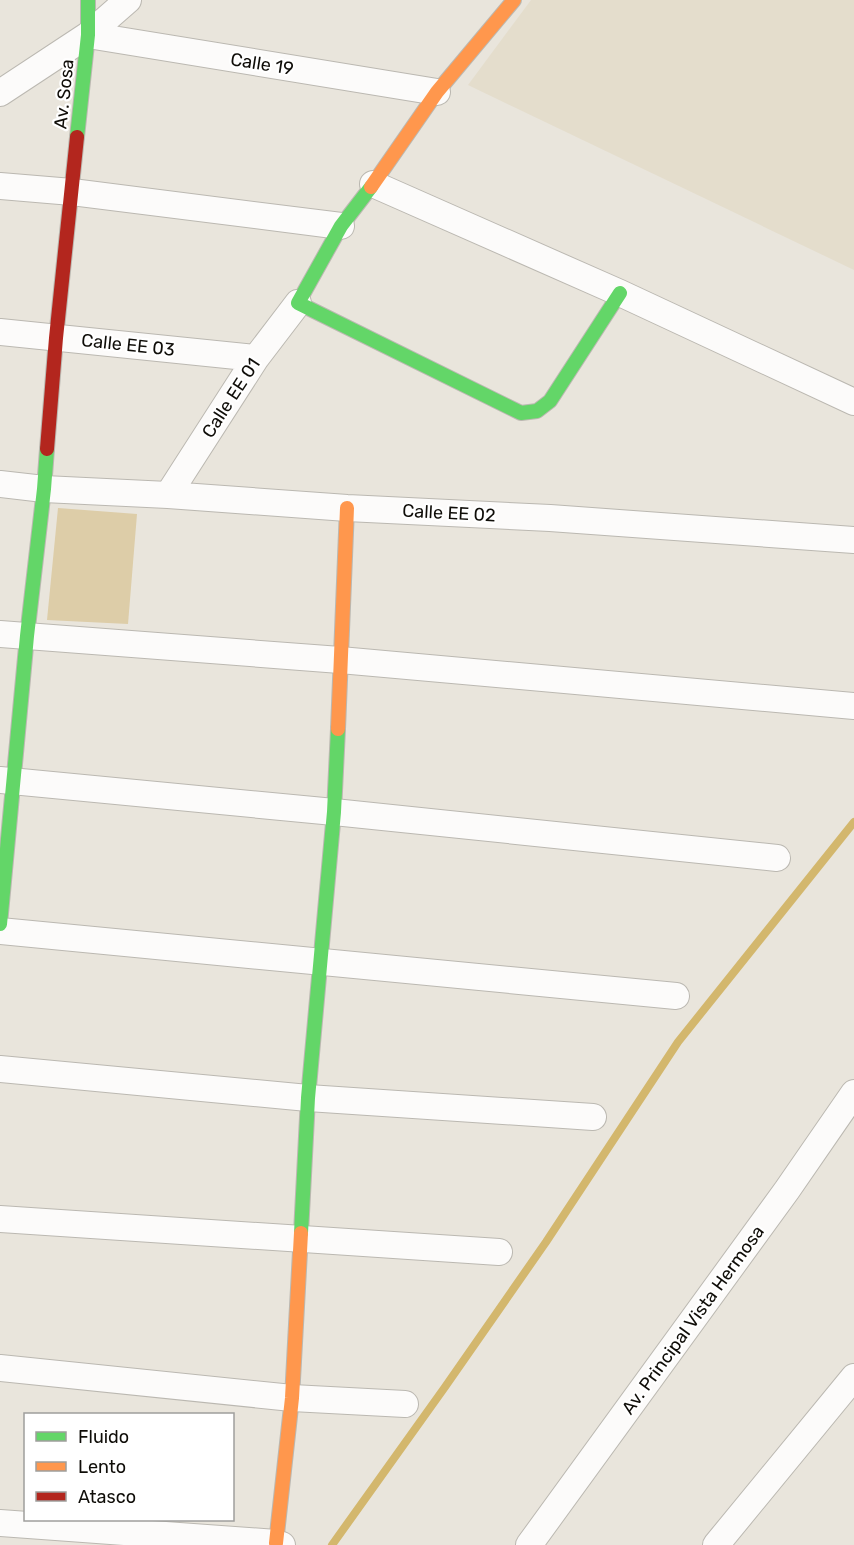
<svg xmlns="http://www.w3.org/2000/svg" width="854" height="1545" font-family="Rubik,sans-serif">
  <rect width="100%" height="100%" fill="#e9e5dc"/>
  <path fill="#e4ddcc" d="M531 0H854V270L468 85Z"/>
  <path fill="#ddcda8" d="M58 508 137 514 128 624 47 620Z"/>
  <g fill="none" stroke-linecap="round" stroke-linejoin="round">
    <path stroke="#d3b76d" stroke-width="8" d="M332 1545 445 1387 546 1242 678 1042 854 822"/>
    <g stroke="#bbb8b1" stroke-width="28">
      <path id="street" d="M88 35 437 92
        M0 93 88 35 128 0
        M373 184 620 293 854 402
        M0 186 72 192 341 226
        M0 332 256 358
        M0 484 44 489 168 495 347 508 550 518 854 540
        M168 495 256 358 298 303
        M0 634 340 660 854 706
        M0 780 334 812 777 858
        M0 931 676 996
        M0 1069 308 1098 593 1117
        M0 1219 499 1252
        M0 1368 292 1398 405 1404
        M0 1523 276 1543 282 1545
        M529 1545 787 1190 854 1093
        M716 1545 854 1377"/>
    </g>
    <g stroke="#bbb8b1" stroke-width="16">
      <path id="fast" d="M77 137 88 35V0
        M371 187 341 226 298 303 521 413 537 411 550 401 620 293
        M0 924 27 636 44 489 47 449
        M301 1233 308 1098 334 812 338 729"/>
    </g>
    <g stroke="#bbb8b1" stroke-width="16">
      <path id="slow" d="M371 187 437 92 514 0
        M338 729 347 508
        M276 1543 292 1398 301 1233"/>
    </g>
    <g stroke="#bbb8b1" stroke-width="16">
      <path id="jam" d="M47 449 56 338 77 137"/>
    </g>
    <use href="#street" stroke="#fcfbfa" stroke-width="26"/>
    <use href="#fast" stroke="#63d668" stroke-width="14"/>
    <use href="#slow" stroke="#ff974d" stroke-width="14"/>
    <use href="#jam" stroke="#b3261e" stroke-width="14"/>
  </g>
  <g text-anchor="middle" stroke-width="4.5" stroke-linejoin="round" paint-order="stroke">
    <g font-size="18" fill="#0f0d08" stroke="#fff">
      <text transform="translate(262 64) rotate(9)" y="6">Calle 19</text>
      <text transform="translate(64 94) rotate(-84)" y="6">Av. Sosa</text>
      <text transform="translate(128 345) rotate(6)" y="6">Calle EE 03</text>
      <text transform="translate(231 398) rotate(-57)" y="6">Calle EE 01</text>
      <text transform="translate(449 513) rotate(3)" y="6">Calle EE 02</text>
      <text transform="translate(693 1320) rotate(-54)" y="6">Av. Principal Vista Hermosa</text>
    </g>
  </g>
  <rect x="24" y="1413" width="210" height="108" fill="#ffffff" stroke="#9f9e9c" stroke-width="1.5"/>
  <rect x="36" y="1432" width="30" height="9" fill="#63d668" stroke="#9f9e9c" stroke-width="1.5"/>
  <text x="78" y="1443" font-size="18" fill="#0f0d08">Fluido</text>
  <rect x="36" y="1462" width="30" height="9" fill="#ff974d" stroke="#9f9e9c" stroke-width="1.5"/>
  <text x="78" y="1473" font-size="18" fill="#0f0d08">Lento</text>
  <rect x="36" y="1492" width="30" height="9" fill="#b3261e" stroke="#9f9e9c" stroke-width="1.5"/>
  <text x="78" y="1503" font-size="18" fill="#0f0d08">Atasco</text>
</svg>
